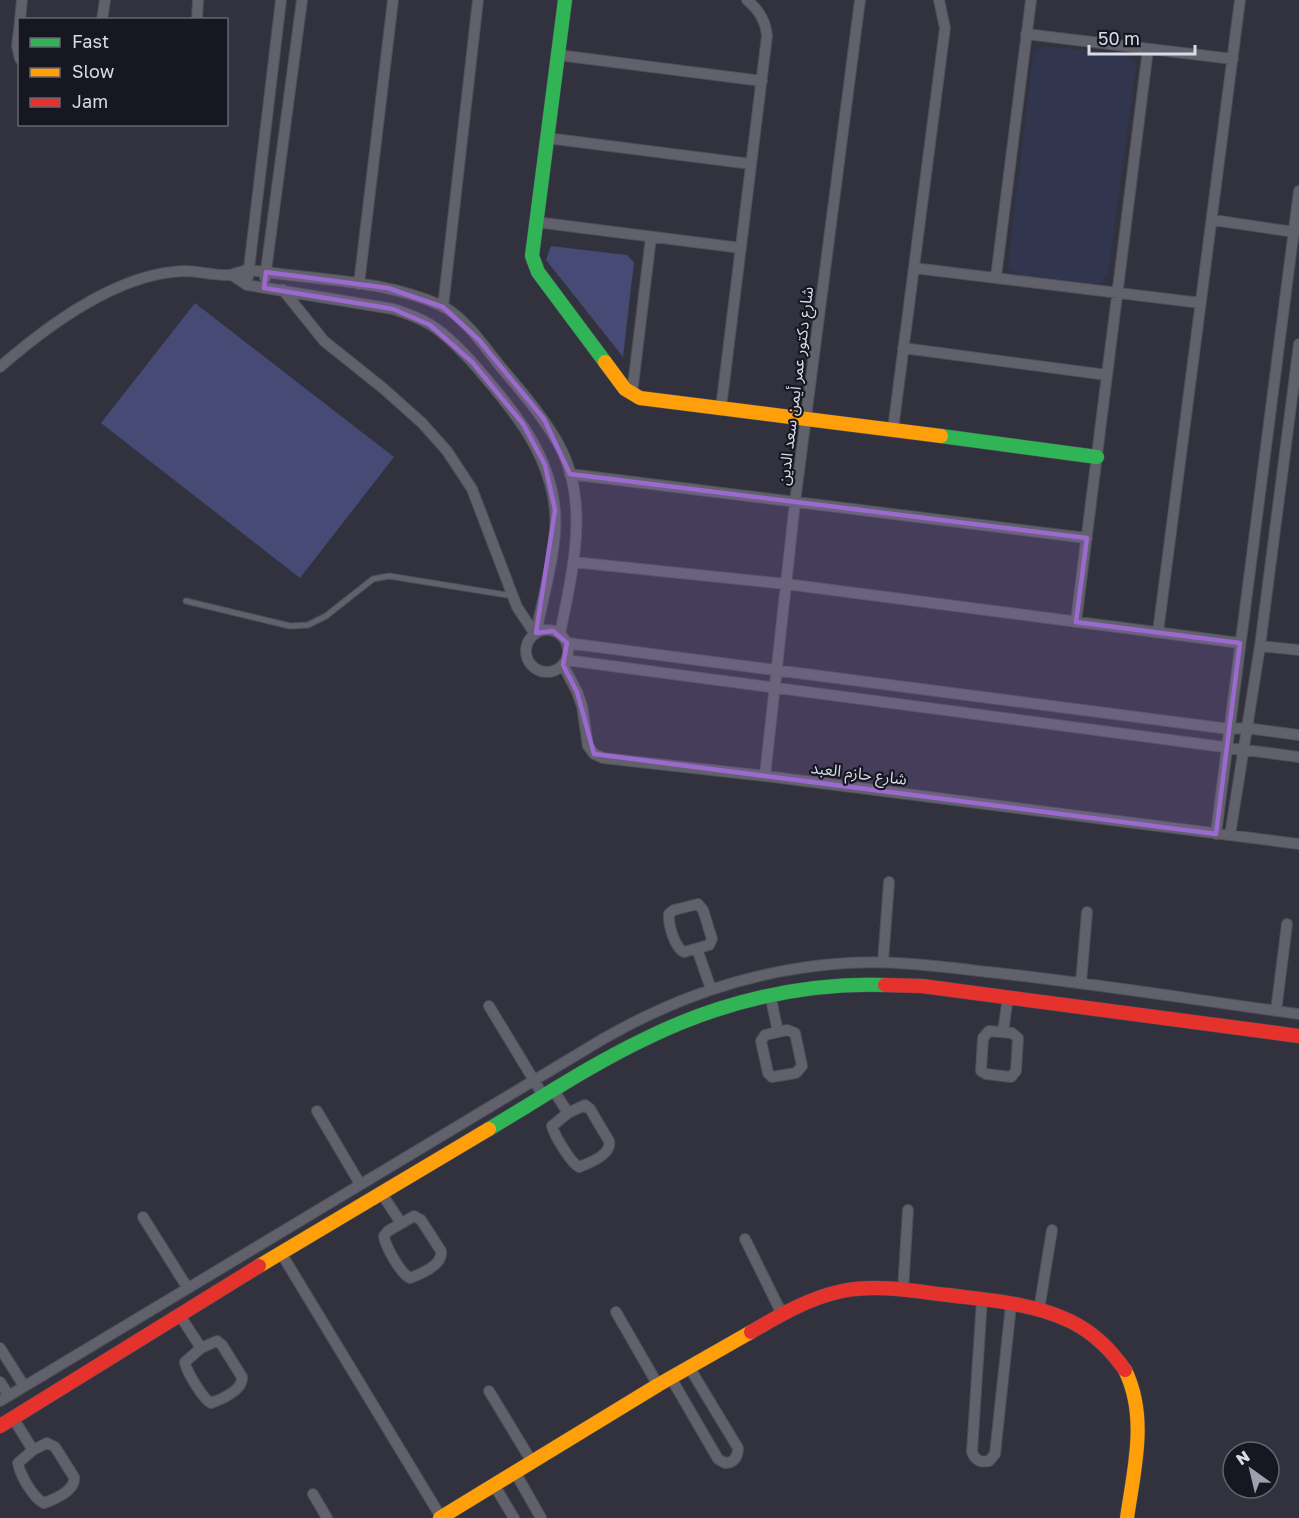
<svg xmlns="http://www.w3.org/2000/svg" width="1299" height="1518" font-family="'Golos Text','Noto Sans Arabic',sans-serif">
  <rect width="100%" height="100%" fill="#31323e"/>
  <path fill="#32354e" d="M1042 46 1126 54 1134 61 1136 66 1108 274 1104 280 1100 283 1094 284 1016 274 1011 270 1008 265 1033 56 1036 49Z"/>
  <path fill="#464a74" d="M551 246 627 255 634 262 623 357 546 260Z
    M195 303 394 457 300 578 101 423Z"/>
  <g fill="none" stroke-linecap="round" stroke-linejoin="round">
    <g stroke="#4d4e58" stroke-width="7">
      <path id="lane" d="M186 601 290 626 308 625 326 616 373 579 389 576 513 596"/>
    </g>
    <g stroke="#4d4e58" stroke-width="12">
      <path id="street" d="M20 20 22 0
        M102 20 105 0
        M197 20 198 0
        M20 22 17 46 20 59
        M1026 34 1233 59
        M558 55 762 81
        M547 138 751 164
        M1213 220 1294 232
        M536 222 741 248
        M914 268 1201 303
        M232 275 247 285 393 309C406 313 419 318 431 325 451 338 468 357 484 376 518 416 550 456 555 511 558 547 543 596 536 633
        M248 277 281 0
        M996 277 1031 0
        M265 278 302 0
        M359 284 393 0
        M283 290 324 341 384 389 422 423 447 451 472 489 517 607 535 634
        M443 307 478 0
        M903 348 1107 375
        M0 367C48 325 119 273 184 271 200 271 215 276 230 275 235 274 239 272 243 271 251 270 259 271 266 272 324 280 386 281 440 305 463 315 485 347 500 366 521 391 542 415 558 443 591 502 572 572 560 634
        M632 394 651 237
        M721 408 767 36C766 21 759 10 747 0
        M893 429 945 28 939 0
        M570 474 1087 538
        M573 562 786 584 1240 643
        M1076 622 1148 49
        M526 651a21 21 0 1 1 42 0a21 21 0 1 1-42 0Z
        M1158 632 1240 0
        M567 643 1229 729 1246 728 1299 735
        M1260 646 1299 650
        M566 660 1299 757
        M563 665 577 692 582 706 588 746 594 754 603 758 765 776 1299 844
        M765 776 795 502 860 0
        M1216 834 1299 191
        M1230 835 1260 646 1299 344
        M698 904 703 910 712 939 709 945 684 952C675 948 668 925 669 914L674 910Z
        M697 949 711 989
        M883 962 889 882
        M1081 983 1087 912
        M770 994 778 1032
        M489 1006 544 1097
        M1276 1011 1287 924
        M787 1030 795 1033 802 1066 796 1073 772 1077 768 1073 761 1041 765 1035Z
        M989 1031 1012 1033 1018 1038 1016 1071 1011 1077 986 1074 981 1071 983 1038Z
        M1003 1032 1008 997
        M554 1091 568 1113
        M585 1105 590 1109 609 1141C612 1154 590 1163 579 1167 571 1163 554 1135 552 1126L568 1113Z
        M317 1111 360 1184
        M382 1194 401 1223
        M414 1216 421 1220 441 1251C443 1265 421 1274 410 1278 401 1274 385 1246 384 1236L388 1231Z
        M143 1217 187 1287
        M745 1239 782 1314
        M281 1253 441 1517
        M903 1290 908 1210
        M982 1299 972 1452C975 1460 980 1463 989 1461L995 1454 1011 1305
        M1039 1310 1052 1230
        M616 1312 658 1385
        M179 1314 201 1348
        M217 1341 222 1345 242 1377C243 1390 222 1399 211 1403 203 1399 186 1371 185 1362L201 1348Z
        M0 1348 24 1386
        M671 1378 718 1459 725 1463C734 1463 738 1457 738 1448L689 1367
        M0 1382 9 1396
        M489 1391 532 1462
        M0 1401 603 1039C674 998 752 971 834 964 886 959 937 966 988 972 1092 983 1196 1000 1299 1014
        M13 1418 33 1450
        M47 1443 55 1447 74 1477C76 1490 55 1499 44 1503 33 1498 20 1475 18 1463L33 1450Z
        M515 1472 541 1518
        M494 1485 514 1518
        M313 1494 327 1518"/>
    </g>
    <g stroke="#4d4e58" stroke-width="15">
      <path id="fast" d="M565 0 532 256 538 272 605 362
        M941 436 1097 457
        M489 1129C541 1098 592 1064 647 1038 720 1002 804 982 885 985"/>
    </g>
    <g stroke="#4d4e58" stroke-width="15">
      <path id="slow" d="M605 362 625 389 640 398 941 436
        M259 1266 489 1129
        M1125 1370C1148 1417 1134 1469 1127 1518
        M440 1518 658 1385 751 1332"/>
    </g>
    <g stroke="#4d4e58" stroke-width="15">
      <path id="jam" d="M885 985 922 986 1299 1036
        M751 1332C780 1315 809 1298 842 1291 877 1284 913 1291 947 1295 988 1300 1034 1303 1072 1322 1095 1334 1110 1349 1125 1370
        M0 1426 259 1266"/>
    </g>
    <use href="#lane" stroke="#60616b" stroke-width="5"/>
    <use href="#street" stroke="#60616b" stroke-width="10"/>
    <use href="#fast" stroke="#30b455" stroke-width="14"/>
    <use href="#slow" stroke="#ff9f0a" stroke-width="14"/>
    <use href="#jam" stroke="#e5322d" stroke-width="14"/>
  </g>
  <path fill="#9c69ce" fill-opacity="0.2" stroke="#9c69ce" stroke-width="4.5" stroke-linejoin="round" d="M266 272 388 288 443 307 479 340 544 419 570 474 1087 538 1076 622 1240 643 1216 834 594 754 577 692 563 665 567 643 553 631 536 633 555 510 545 465 523 424 472 362 430 325 393 309 264 288Z"/>
  <g text-anchor="middle" stroke-width="4.5" stroke-linejoin="round" paint-order="stroke">
    <g font-size="16" fill="#d9dbe9" stroke="#161721">
      <text transform="translate(795 386) rotate(-83)" y="6">شارع دكتور عمر أيمن سعد الدين</text>
      <text transform="translate(859 773) rotate(7)" y="6">شارع حازم العبد</text>
    </g>
  </g>
  <rect x="18" y="18" width="210" height="108" fill="#161721" stroke="#646571" stroke-width="1.5"/>
  <rect x="30" y="38" width="30" height="9" fill="#30b455" stroke="#646571" stroke-width="1.5"/>
  <text x="72" y="48" font-size="18" fill="#d9dbe9">Fast</text>
  <rect x="30" y="68" width="30" height="9" fill="#ff9f0a" stroke="#646571" stroke-width="1.5"/>
  <text x="72" y="78" font-size="18" fill="#d9dbe9">Slow</text>
  <rect x="30" y="98" width="30" height="9" fill="#e5322d" stroke="#646571" stroke-width="1.5"/>
  <text x="72" y="108" font-size="18" fill="#d9dbe9">Jam</text>
  <g transform="translate(1251 1470) rotate(326)"><circle r="28" fill="#161721" stroke="#646571" stroke-width="1.5"/>
  <path d="M0-4.5L10 22L0 15L-10 22Z" fill="#9ea0ad"/>
  <text y="-9" font-size="16" font-weight="bold" text-anchor="middle" fill="#d9dbe9">N</text>
  </g>
  <path d="M1089 45v9h106v-9" fill="none" stroke="#d9dbe9" stroke-width="3"/>
  <text x="1098" y="45" font-size="18" fill="#d9dbe9" stroke="#161721" stroke-width="4.5" paint-order="stroke">50 m</text>
</svg>
